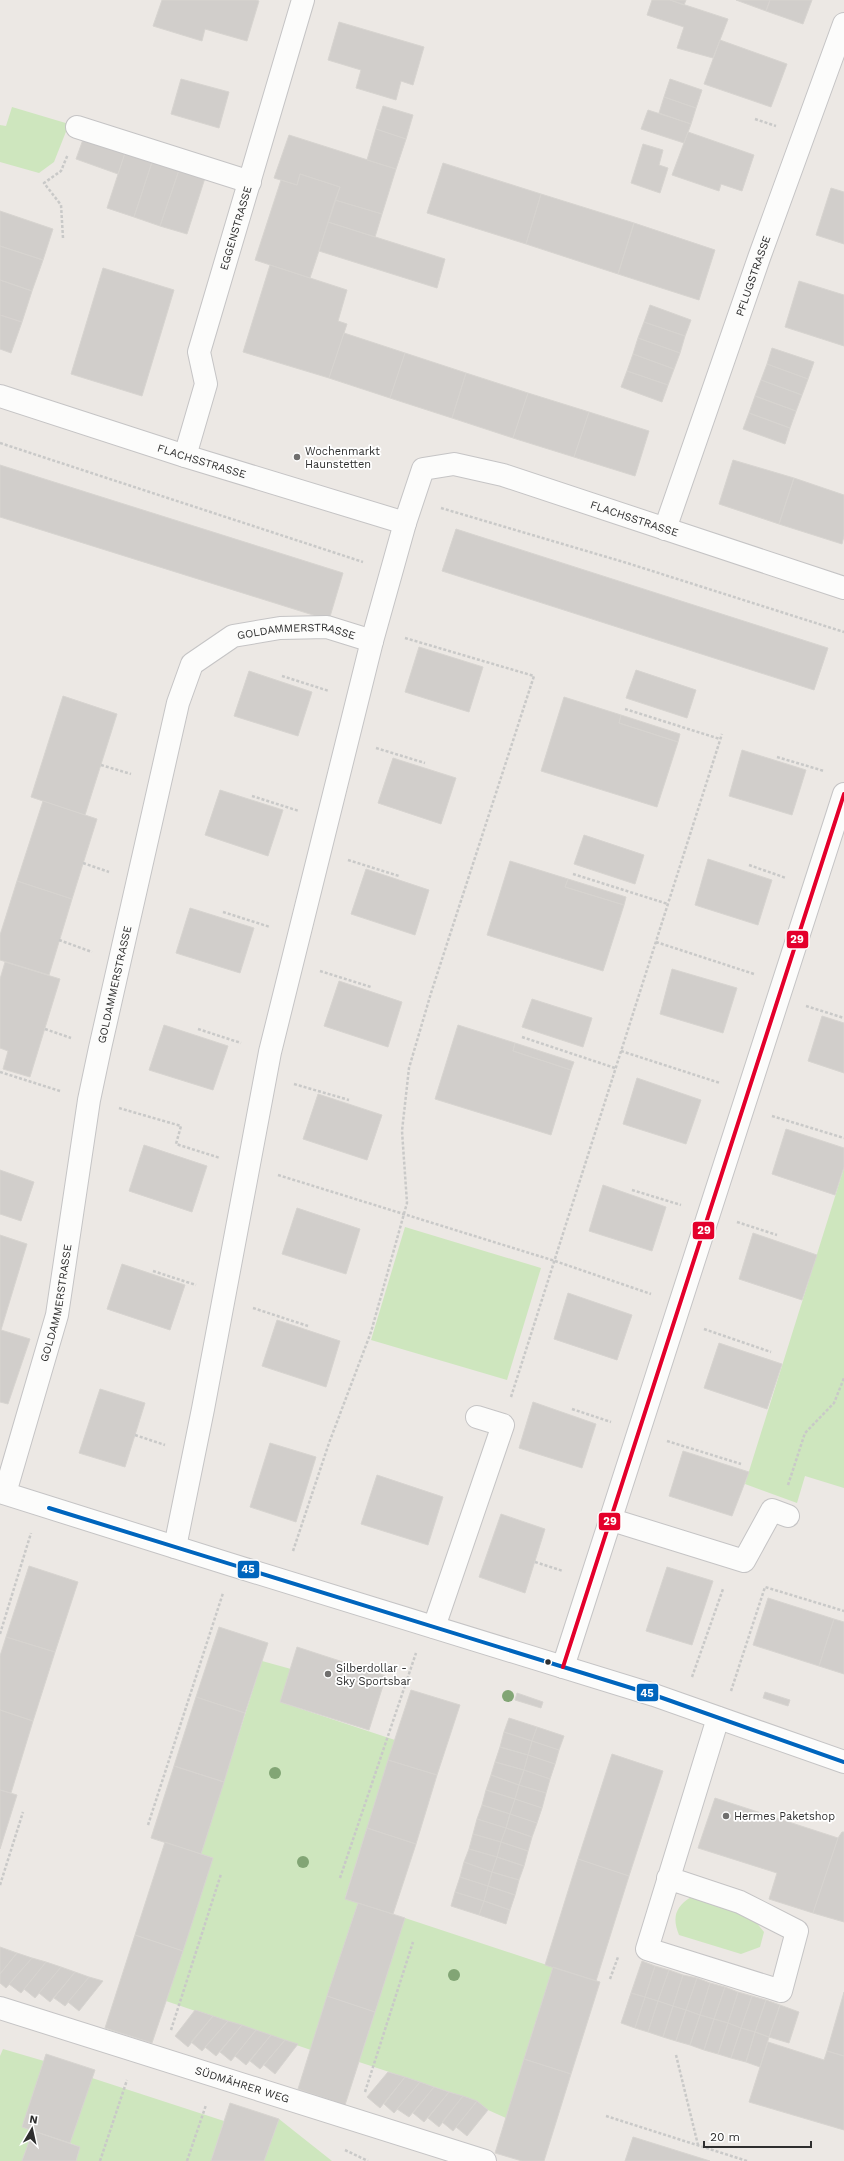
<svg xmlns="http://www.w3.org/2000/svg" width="844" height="2161" font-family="'Work Sans',sans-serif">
  <rect width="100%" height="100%" fill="#ece8e4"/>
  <path fill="#cee6be" d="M12 107 69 124 54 162 39 173 0 162V125L6 126Z
    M844 1168V1488L805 1476 797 1503 745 1484Z
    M405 1227 541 1268 507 1380 371 1340Z
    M262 1661 291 1669 280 1702 395 1740 345 1898 358 1903 311 2050 166 2001 213 1858 201 1854Z
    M691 1897 751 1916 764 1932 760 1947 741 1954 679 1935C672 1918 675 1907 691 1897Z
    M405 1918 553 1967 506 2118 488 2110 477 2101 359 2062Z
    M3 2049 44 2061 22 2127 33 2131 22 2161H0V2056Z
    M92 2078 224 2121 211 2161H76L80 2147 70 2143Z
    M279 2119 332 2161H264Z"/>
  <path fill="#d1cecb" stroke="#d7d4d0" d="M162 0H256L259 1 247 41 205 29 202 41 153 26Z
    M652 0H670L728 19 713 58 677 48 684 27 647 15Z
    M670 0H686L684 5Z
    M736 0H770L766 11Z
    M770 0H812L803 24 766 11Z
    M339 22 424 47 413 85 401 81 396 100 356 88 361 70 328 60Z
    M720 40 787 64 771 107 704 84Z
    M181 79 229 92 219 128 171 114Z
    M670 79 702 90 696 108 664 97Z
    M664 97 696 108 691 124 659 113Z
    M383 106 413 115 406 139 376 129Z
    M648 110 691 124 684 143 641 129Z
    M376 129 406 139 396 169 367 160Z
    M688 132 754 155 742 191 721 184 719 191 672 175Z
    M85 134 127 147 118 174 76 159Z
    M289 135 396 169 382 214 335 200 340 187 300 174 297 185 274 178Z
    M643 144 663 150 659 165 668 168 660 193 631 183Z
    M125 153 152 162 134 217 107 208Z
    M152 162 179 170 160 226 134 217Z
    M443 163 541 194 526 244 427 213Z
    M179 170 205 178 187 234 160 226Z
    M300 174 340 187 310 278 255 260 281 180 297 185Z
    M831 188 844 192V244L816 235Z
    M541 194 634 223 618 274 526 244Z
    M335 200 382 214 375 237 328 222Z
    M0 211 53 229 43 260 0 246Z
    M328 222 445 259 437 288 319 251Z
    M634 223 715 250 699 300 618 274Z
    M0 246 43 260 32 291 0 280Z
    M270 265 347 290 338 321 347 324 329 378 243 352Z
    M103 268 174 290 142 396 71 374Z
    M0 280 32 291 22 322 0 315Z
    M799 281 844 295V346L785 327Z
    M650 305 691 320 685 336 644 322Z
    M0 315 22 322 11 353 0 349Z
    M644 322 685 336 680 353 638 338Z
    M344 333 405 353 390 398 329 378Z
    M638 338 680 353 674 369 633 354Z
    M772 348 814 362 808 379 767 364Z
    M405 353 466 373 452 418 390 398Z
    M633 354 674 369 668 385 627 371Z
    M767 364 808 379 802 395 761 380Z
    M627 371 668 385 662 402 621 387Z
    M466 373 528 393 513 438 452 418Z
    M761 380 802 395 796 411 755 396Z
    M528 393 589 412 574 457 513 438Z
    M755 396 796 411 790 428 749 413Z
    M589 412 649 431 635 476 574 457Z
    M749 413 790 428 785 444 743 429Z
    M733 460 794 478 779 524 719 504Z
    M0 465 343 573 329 620 0 517Z
    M794 478 844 495V536L842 544 779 524Z
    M456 529 828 648 814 690 442 571Z
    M419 647 483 667 469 712 405 692Z
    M636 670 696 690 687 718 626 698Z
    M249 671 312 692 298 736 234 716Z
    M63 696 117 714 85 815 31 797Z
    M564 697 621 715 619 723 678 742 657 807 541 771Z
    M621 715 680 734 678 742 619 723Z
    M742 750 806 770 792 815 729 796Z
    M393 758 456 778 441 824 378 803Z
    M220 790 283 810 268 856 205 835Z
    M43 801 97 819 72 899 17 881Z
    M584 835 644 855 635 884 574 864Z
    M708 859 772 880 758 925 695 905Z
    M510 861 568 879 565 887 624 905 603 971 487 935Z
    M366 869 429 890 415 935 351 914Z
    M568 879 626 897 624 905 565 887Z
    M17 881 72 899 49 975 0 960V935Z
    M190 908 254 928 240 973 176 953Z
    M5 962 60 979 30 1077 3 1069 8 1051 0 1048V979Z
    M672 969 737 988 723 1033 660 1014Z
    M339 981 402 1002 388 1047 324 1026Z
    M532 999 592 1018 583 1047 522 1027Z
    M822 1016 844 1023V1073L808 1061Z
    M164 1025 228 1046 213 1090 149 1070Z
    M458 1025 515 1043 513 1051 571 1070 551 1135 435 1099Z
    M515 1043 574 1062 571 1070 513 1051Z
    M637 1078 701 1100 686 1144 623 1124Z
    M318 1094 382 1115 367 1160 303 1139Z
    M786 1129 844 1148V1167L835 1195 772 1174Z
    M144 1145 207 1166 192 1212 129 1191Z
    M0 1170 34 1182 21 1221 0 1214Z
    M603 1185 666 1207 652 1251 589 1231Z
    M297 1208 360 1229 346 1274 282 1254Z
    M753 1233 817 1255 802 1300 739 1279Z
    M0 1235 27 1244 1 1330 30 1339 8 1404 0 1402Z
    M122 1264 185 1285 170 1330 107 1309Z
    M568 1293 632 1315 617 1360 554 1339Z
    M277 1320 340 1341 326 1387 262 1366Z
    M719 1343 782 1364 767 1409 704 1388Z
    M100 1389 145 1403 125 1467 79 1453Z
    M533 1402 596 1424 582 1468 519 1448Z
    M270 1443 316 1457 296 1522 250 1507Z
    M683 1451 749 1472 732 1516 669 1496Z
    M377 1475 443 1497 428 1545 361 1524Z
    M501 1514 545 1529 525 1593 479 1577Z
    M29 1566 78 1582 55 1652 6 1637Z
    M667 1567 713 1581 692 1645 646 1631Z
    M768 1598 834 1619 819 1666 753 1645Z
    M834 1619 844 1622V1674L819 1666Z
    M219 1627 268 1643 245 1713 196 1697Z
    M6 1637 55 1652 33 1721 0 1710V1656Z
    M297 1647 386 1676 369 1730 280 1702Z
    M411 1690 460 1705 437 1775 388 1760Z
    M765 1692 790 1700 788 1706 763 1698Z
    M517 1693 543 1702 541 1708 515 1700Z
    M196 1697 245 1713 224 1782 174 1766Z
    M0 1710 33 1721 11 1793 0 1790Z
    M509 1718 537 1727 532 1741 504 1732Z
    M537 1727 564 1736 559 1750 532 1741Z
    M504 1732 532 1741 528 1755 500 1747Z
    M532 1741 559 1750 555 1764 528 1755Z
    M500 1747 528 1755 524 1770 495 1762Z
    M612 1754 663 1771 629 1876 578 1859Z
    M528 1755 555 1764 550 1779 524 1770Z
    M388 1760 437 1775 416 1844 367 1828Z
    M495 1762 524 1770 519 1785 491 1775Z
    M174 1766 224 1782 201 1854 151 1838Z
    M524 1770 550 1779 546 1793 519 1785Z
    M491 1775 519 1785 515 1799 486 1790Z
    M519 1785 546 1793 542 1808 515 1799Z
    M0 1790 17 1795 0 1849Z
    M486 1790 515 1799 510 1814 482 1805Z
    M715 1798 838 1838 813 1913 769 1899 777 1873 698 1848Z
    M515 1799 542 1808 537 1823 510 1814Z
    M482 1805 510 1814 506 1828 477 1819Z
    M510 1814 537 1823 532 1837 506 1828Z
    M477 1819 506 1828 501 1842 473 1834Z
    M367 1828 416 1844 393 1914 345 1899Z
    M506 1828 532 1837 528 1851 501 1842Z
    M842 1832H844V1922L813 1913 838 1838Z
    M473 1834 501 1842 497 1857 469 1849Z
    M165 1842 213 1858 183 1951 135 1935Z
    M501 1842 528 1851 524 1866 497 1857Z
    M469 1849 497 1857 492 1872 464 1862Z
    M497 1857 524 1866 519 1880 492 1872Z
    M578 1859 629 1876 596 1981 545 1965Z
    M464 1862 492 1872 488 1886 460 1877Z
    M492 1872 519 1880 515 1895 488 1886Z
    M460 1877 488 1886 484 1901 455 1892Z
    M488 1886 515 1895 510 1910 484 1901Z
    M455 1892 484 1901 479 1915 451 1906Z
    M484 1901 510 1910 506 1924 479 1915Z
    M358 1903 405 1918 375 2012 327 1996Z
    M135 1935 183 1951 152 2043 105 2028Z
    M0 1947 17 1953 0 1974Z
    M17 1953 32 1958 6 1988 0 1983V1974Z
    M32 1958 46 1962 21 1993 9 1984Z
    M642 1961 655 1966 645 1997 631 1993Z
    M46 1962 61 1967 35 1998 24 1989Z
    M655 1966 669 1970 658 2001 645 1997Z
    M61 1967 75 1972 50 2002 39 1993Z
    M553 1967 600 1982 571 2074 524 2059Z
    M669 1970 683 1975 673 2006 658 2001Z
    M75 1972 89 1977 65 2006 54 1998Z
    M683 1975 697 1978 686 2010 673 2006Z
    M89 1977 103 1981 79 2011 68 2002Z
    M697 1978 710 1983 700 2015 686 2010Z
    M710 1983 725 1987 714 2019 700 2015Z
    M725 1987 738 1992 728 2023 714 2019Z
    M738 1992 752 1996 741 2028 728 2023Z
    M844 1992V2056L827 2051Z
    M631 1993 645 1997 635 2028 621 2023Z
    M327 1996 375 2012 345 2105 298 2089Z
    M752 1996 766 2000 755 2032 741 2028Z
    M645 1997 658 2001 648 2032 635 2028Z
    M766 2000 780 2005 769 2037 755 2032Z
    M658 2001 673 2006 663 2037 648 2032Z
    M780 2005 799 2012 789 2043 769 2037Z
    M673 2006 686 2010 676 2041 663 2037Z
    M195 2010 213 2016 188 2047 175 2036Z
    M686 2010 700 2015 690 2045 676 2041Z
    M700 2015 714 2019 704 2050 690 2045Z
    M213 2016 228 2021 202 2051 191 2042Z
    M714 2019 728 2023 718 2054 704 2050Z
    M228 2021 242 2025 216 2056 205 2047Z
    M728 2023 741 2028 731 2058 718 2054Z
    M242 2025 256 2030 231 2061 220 2052Z
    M741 2028 755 2032 746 2062 731 2058Z
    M256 2030 271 2035 246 2065 235 2056Z
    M755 2032 769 2037 760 2067 746 2062Z
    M271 2035 285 2040 260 2069 250 2061Z
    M285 2040 298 2044 275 2074 264 2065Z
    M768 2042 824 2060 827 2051 844 2056V2130L749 2102Z
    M46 2054 95 2070 70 2143 22 2127Z
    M524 2059 571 2074 544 2161H522L495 2153Z
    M388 2072 405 2077 380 2108 367 2097Z
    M405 2077 420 2082 394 2113 384 2104Z
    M420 2082 434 2087 409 2117 397 2109Z
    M434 2087 449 2092 424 2122 413 2113Z
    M449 2092 463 2096 439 2127 428 2118Z
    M463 2096 477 2101 453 2131 442 2122Z
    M477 2101 488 2110 467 2136 456 2127Z
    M230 2103 279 2119 264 2161H211Z
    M33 2131 80 2147 76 2161H22Z
    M633 2137 678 2151 710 2161H625Z"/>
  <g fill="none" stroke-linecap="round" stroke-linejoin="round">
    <g stroke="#c5c4c5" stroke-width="24">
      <path id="service" d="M77 127 250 182
        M612 1520 744 1561 772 1510 788 1516
        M434 1627 503 1425 477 1417
        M668 1878 740 1902 797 1931 781 1991 647 1949 718 1718"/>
    </g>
    <g stroke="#c5c4c5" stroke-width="24">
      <g id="minor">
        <path id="s1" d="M0 396 185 456 405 523"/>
        <path id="s2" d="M185 456 206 384 199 352 303 0"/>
        <path id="s3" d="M665 529 760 255 844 24"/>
        <path d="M0 1492 232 1565 654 1695 844 1762"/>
        <path id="s4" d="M5 1493 57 1315 89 1100 100 1048 178 703 192 664 233 636 280 628 327 627 372 641"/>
        <path id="s5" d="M175 1547 203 1409 270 1052 372 641 405 523 423 469 454 464 503 475 844 588"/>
        <path d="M563 1667 844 794"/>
        <path id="s6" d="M0 2008 485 2161"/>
      </g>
    </g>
    <path stroke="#c9c9c8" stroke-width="2.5" stroke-dasharray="3 2" stroke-linecap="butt" d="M755 119 776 126
      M63 238 61 205 44 183 61 171 68 154
      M0 443 363 562
      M441 508 627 563 844 632
      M282 676 329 691
      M625 709 720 739
      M376 748 425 763
      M777 757 824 771
      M101 765 131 774
      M252 796 299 811
      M348 860 399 876
      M83 863 109 872
      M749 865 786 878
      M573 874 668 904
      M223 912 270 927
      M59 940 92 952
      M656 942 754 974
      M320 971 371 987
      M806 1006 844 1018
      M45 1029 71 1038
      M198 1029 241 1043
      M522 1037 615 1068
      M621 1051 720 1083
      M0 1072 60 1091
      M294 1084 349 1100
      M119 1108 181 1126 176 1144 220 1158
      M772 1116 844 1138
      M278 1175 555 1261 651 1294
      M632 1190 681 1205
      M737 1222 777 1235
      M153 1271 196 1285
      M253 1308 308 1326
      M704 1329 771 1352
      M511 1397 722 734
      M572 1409 611 1422
      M135 1435 165 1445
      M667 1441 741 1464
      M788 1485 805 1433 834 1403 844 1378
      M293 1551 329 1443 371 1332 407 1203 402 1131 409 1068 431 993 534 676 405 638
      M535 1562 563 1571
      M0 1634 31 1533
      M692 1677 723 1589
      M731 1691 765 1587 844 1611
      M148 1825 223 1593
      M340 1878 416 1653
      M0 1885 23 1812
      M610 1979 618 1957
      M171 2030 221 1874
      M676 2055 698 2145
      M365 2092 413 1942
      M606 2116 747 2161
      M345 2150 368 2161
      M100 2161 127 2080
      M187 2161 206 2105"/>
    <use href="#service" stroke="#fcfcfb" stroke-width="22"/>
    <use href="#minor" stroke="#fcfcfb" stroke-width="22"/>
    <g stroke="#fff" stroke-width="7">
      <path id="bus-1" d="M49 1508 654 1695 844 1762"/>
    </g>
    <g stroke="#fff" stroke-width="7">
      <path id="bus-2" d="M563 1667 844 794"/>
    </g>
    <use href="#bus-1" stroke="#0065bd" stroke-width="4"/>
    <use href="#bus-2" stroke="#e4002b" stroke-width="4"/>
  </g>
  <g fill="#82a575">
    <circle cx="508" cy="1696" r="6"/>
    <circle cx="275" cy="1773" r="6"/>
    <circle cx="303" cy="1862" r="6"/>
    <circle cx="454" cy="1975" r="6"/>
  </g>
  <g fill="#706f6e" stroke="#fff" stroke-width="1.5">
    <circle cx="297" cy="457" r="4"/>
    <circle cx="328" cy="1674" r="4"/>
    <circle cx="726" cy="1816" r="4"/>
  </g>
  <circle fill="#2e2e2e" stroke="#fff" stroke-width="1.5" cx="548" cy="1662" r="3.5"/>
  <g text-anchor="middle" stroke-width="3.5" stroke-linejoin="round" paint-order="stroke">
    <g font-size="11" fill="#2e2e2e" stroke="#fff">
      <text dy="4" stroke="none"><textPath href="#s2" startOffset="237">EGGENSTRASSE</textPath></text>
      <text dy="4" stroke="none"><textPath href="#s3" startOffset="268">PFLUGSTRASSE</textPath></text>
      <text dy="4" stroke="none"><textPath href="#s1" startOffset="212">FLACHSSTRASSE</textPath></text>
      <text dy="4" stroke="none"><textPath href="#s5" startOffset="1327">FLACHSSTRASSE</textPath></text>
      <text dy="4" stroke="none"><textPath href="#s4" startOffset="965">GOLDAMMERSTRASSE</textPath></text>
      <text dy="4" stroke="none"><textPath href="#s4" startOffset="521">GOLDAMMERSTRASSE</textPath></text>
      <text dy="4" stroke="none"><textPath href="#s4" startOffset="197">GOLDAMMERSTRASSE</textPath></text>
      <text dy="4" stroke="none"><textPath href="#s6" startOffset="254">SÜDMÄHRER WEG</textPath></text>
    </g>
    <g font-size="11" fill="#2e2e2e" stroke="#fff" text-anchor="start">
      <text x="305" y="455">Wochenmarkt<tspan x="305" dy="13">Haunstetten</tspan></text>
      <text x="336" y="1672">Silberdollar -<tspan x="336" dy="13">Sky Sportsbar</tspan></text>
      <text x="734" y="1820">Hermes Paketshop</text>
    </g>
  </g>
  <g stroke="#fff" stroke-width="1.5">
    <rect x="786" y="930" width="23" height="19" rx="4" fill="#e4002b"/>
    <rect x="692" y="1221" width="23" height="19" rx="4" fill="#e4002b"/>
    <rect x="598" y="1512" width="23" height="19" rx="4" fill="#e4002b"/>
    <rect x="237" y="1560" width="23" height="19" rx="4" fill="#0065bd"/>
    <rect x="636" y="1683" width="23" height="19" rx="4" fill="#0065bd"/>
  </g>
  <g font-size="11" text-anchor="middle" font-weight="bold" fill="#fff">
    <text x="797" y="943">29</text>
    <text x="704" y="1234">29</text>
    <text x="610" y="1525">29</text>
    <text x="248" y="1573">45</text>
    <text x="647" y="1697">45</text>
  </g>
  <g transform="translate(32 2129) rotate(9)" stroke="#ffffff" stroke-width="3" paint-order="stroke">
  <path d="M0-3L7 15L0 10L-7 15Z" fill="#2e2e2e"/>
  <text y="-6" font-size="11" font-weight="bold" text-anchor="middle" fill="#2e2e2e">N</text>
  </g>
  <path d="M704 2141v6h107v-6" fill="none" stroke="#2e2e2e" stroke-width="2"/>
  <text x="710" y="2141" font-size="12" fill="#2e2e2e" stroke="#ffffff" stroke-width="3" paint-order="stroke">20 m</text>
</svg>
